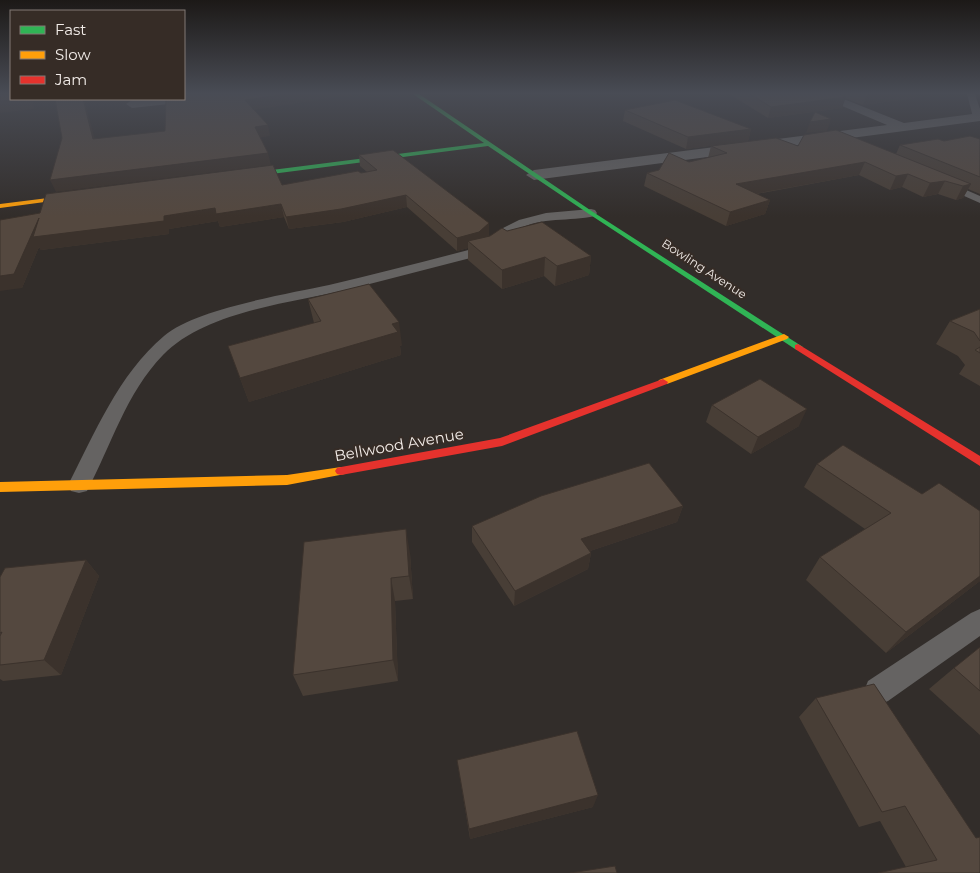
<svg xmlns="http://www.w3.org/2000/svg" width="980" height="873" font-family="Montserrat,sans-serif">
  <rect width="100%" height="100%" fill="#322d2a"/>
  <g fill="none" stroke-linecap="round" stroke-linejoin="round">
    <path fill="#656362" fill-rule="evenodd" d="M967 94H975L980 109V119L973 117Z
      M941 179 980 196V203L937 184 935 182Z
      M591 209 595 210 597 213 595 216C569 222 542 216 517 230 506 236 501 247 490 253 443 265 397 277 350 289 291 303 206 311 163 355 126 393 111 446 87 491L79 493 71 491 68 485C95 433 118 375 164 336 195 309 287 294 329 285 380 273 430 260 480 247L499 230 519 220 546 213Z
      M980 609V636L888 701 878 705 868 701 864 691 868 681 971 613Z"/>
    <path fill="#656362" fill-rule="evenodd" d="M814 94H831L904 123 980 113V121L534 180 526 175 534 170 887 125Z
      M148 99H184L178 103 132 108 126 104 132 100Z"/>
    <path fill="#30b455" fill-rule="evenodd" d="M413 94H419L593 212 803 347 798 350 795 349 589 214 488 146 240 178 237 176 240 174 484 143Z"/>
    <path fill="#ff9f0a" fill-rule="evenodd" d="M80 194 82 195V197L0 208V204Z
      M784 334 789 337 787 339 667 384H659L658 382 659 380Z
      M341 467 345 468 347 471 345 474 287 485 0 492V482L287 475Z"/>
    <path fill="#e5322d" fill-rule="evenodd" d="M798 344 980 456V466L795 349V345Z
      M663 379 668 382 667 384 502 446 341 475 337 474 335 471 337 468 341 467 500 438Z"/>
  </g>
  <path fill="#483e36" d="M729 94H916L915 98 863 105 845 98 842 108 768 118Z
    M625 110 751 129 748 141 686 149 623 121Z
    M980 139V194L968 189 963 198 956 200 938 194 923 197 902 187 890 190 859 175 756 194 770 200 765 214 726 226 644 186 647 173 708 158 711 146H798L896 154 900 145Z
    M359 155 489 223V236L507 231 591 256 589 275 555 286 544 276 502 289 468 260V248L457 251 407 207 343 222 289 229 284 217 220 227 218 221 169 229V234L41 250 39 247 22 288 0 220 282 185 367 172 360 166Z
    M308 299 402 345 400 346 401 355 249 402 228 346 314 323Z
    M980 309V386L959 374 965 365 958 356 936 344 950 321Z
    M712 405 799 426 751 454 706 422Z
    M817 464 980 511V581L886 653 806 580 820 557 865 529 804 487Z
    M683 506 677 522 590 551 591 553 588 569 514 606 472 542V526Z
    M410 553 413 599 395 601 398 681 303 696 293 675Z
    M86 560 99 576 61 675 3 681 0 679V577Z
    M980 647V735L929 689 954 668Z
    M816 698 980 873 906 867 880 821 859 827 799 717Z
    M457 760 593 807 470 839 459 772Z"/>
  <path fill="#3b322c" d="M287 94H356L248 111 245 100Z
    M867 94H916L915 98 863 105Z
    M846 97 842 108 768 118 771 107Z
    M22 99H33L34 109 0 113V101Z
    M83 99H84L98 151 93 139Z
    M831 119 827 131 806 133 810 122Z
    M268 125 270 136 258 138 255 127Z
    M751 129 748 141 686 149 688 137Z
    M268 153 271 165 56 192 50 180Z
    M865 162 859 175 732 198 736 184Z
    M908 174 902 187 890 190 896 176Z
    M945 181 938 194 923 197 930 183Z
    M971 184 963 198 956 200 963 186Z
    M406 195 407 207 343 222 289 229 286 217Z
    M770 200 765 214 726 226 730 212Z
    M281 204 284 217 220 227 218 221 169 229V234L41 250 39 247 22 288 0 291V276L39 218 164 216 215 208Z
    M489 223V237L468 241V248L457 251V238Z
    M591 256 589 275 555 286 557 266Z
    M545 257 544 276 502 289V270Z
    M399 322 402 345 400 346 401 355 249 402 240 378Z
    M807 409 799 426 751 454 758 437Z
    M683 506 677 522 578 555 581 539Z
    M406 529 410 553 413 599 409 576Z
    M591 553 588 569 514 606 515 591Z
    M86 560 99 576 61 675 44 660Z
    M980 576V581L886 653 906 632Z
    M391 578 395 601 398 681 393 660Z
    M598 795 593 807 470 839 469 829Z"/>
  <path fill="#54483f" stroke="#3b322c" d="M0 94H11V99H22L0 101Z
    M184 94H287L245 100 268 125 255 127 268 153 50 180 62 138 55 99H83L93 139 165 131 166 99H184Z
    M750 94H840L846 97 771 107Z
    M675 100 751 129 688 137 625 110Z
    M815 112 831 119 810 122Z
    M836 130 971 184 963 186 945 181 930 183 908 174 896 176 865 162 736 184 770 200 730 212 647 173 659 170 669 153 689 162 727 153 711 146 776 138 798 146 804 135Z
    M970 136 980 139V177L900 145 938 139 944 141Z
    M393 150 489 223 479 232 457 238 406 195 341 209 286 217 281 204 216 214 215 208 164 216V221L33 237 39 218 14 274 0 276V220L40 213 46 194 273 165 282 185 358 171 361 173 377 170 359 155Z
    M542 222 591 256 557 266 545 257 502 270 468 241 490 236 502 228 507 231Z
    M369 284 399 322 392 324 398 332 240 378 228 346 321 321 308 299Z
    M980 309V341L974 332 950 321Z
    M980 347V353L975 350Z
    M760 379 807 409 758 437 712 405Z
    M843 445 922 494 939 483 980 511V576L906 632 820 557 891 513 817 464Z
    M649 463 683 506 581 539 591 553 515 591 472 526 541 496Z
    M406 529 409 576 391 578 393 660 293 675 304 542Z
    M86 560 44 660 0 665V636L2 632 0 633V577L5 568Z
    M980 647V691L954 668Z
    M874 684 976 838 980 837V873H878L937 860 905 806 882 812 816 698Z
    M577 731 598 795 469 829 457 760Z
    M615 866 617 873H570Z"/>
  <linearGradient id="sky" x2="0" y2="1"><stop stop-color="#1c1917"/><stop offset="0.43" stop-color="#494c55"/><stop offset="1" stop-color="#494c55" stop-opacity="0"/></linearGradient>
  <rect width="980" height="217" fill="url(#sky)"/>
  <g text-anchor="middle" stroke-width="4" stroke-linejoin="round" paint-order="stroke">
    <g font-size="12" fill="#f2ece8" stroke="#362c26">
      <text transform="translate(704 269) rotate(33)" y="4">Bowling Avenue</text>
    </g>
    <g font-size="15" fill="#f2ece8" stroke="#362c26">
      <text transform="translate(399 445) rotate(-10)" y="5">Bellwood Avenue</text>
    </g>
  </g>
  <rect x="10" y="10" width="175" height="90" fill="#362c26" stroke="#817974"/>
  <rect x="20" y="26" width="25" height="8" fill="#30b455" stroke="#817974"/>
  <text x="55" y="35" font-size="15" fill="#f2ece8">Fast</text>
  <rect x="20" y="51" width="25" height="8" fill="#ff9f0a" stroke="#817974"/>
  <text x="55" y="60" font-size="15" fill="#f2ece8">Slow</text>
  <rect x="20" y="76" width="25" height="8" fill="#e5322d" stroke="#817974"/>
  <text x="55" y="85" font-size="15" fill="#f2ece8">Jam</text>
</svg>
